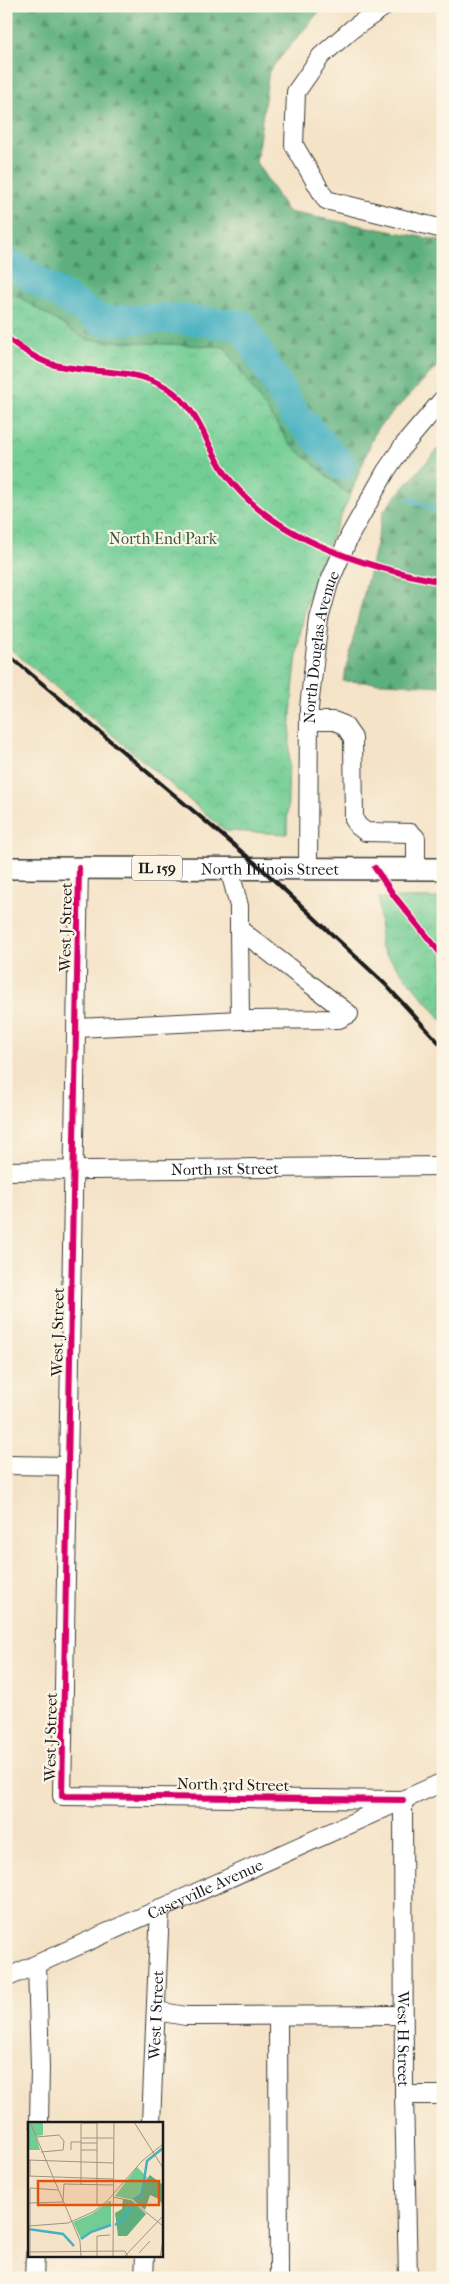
<svg xmlns="http://www.w3.org/2000/svg" width="449" height="2284" font-family="'IM FELL French Canon',serif">
  <defs>
    <pattern id="forest-firs" width="22" height="20" patternUnits="userSpaceOnUse" patternTransform="scale(1.25)"><rect width="22" height="20" fill="#5db07e"/><path d="M5 1l3.5 6h-7zM16 11l3.5 6h-7z" fill="#4c8e66"/></pattern>
    <pattern id="park-crowns" width="20" height="18" patternUnits="userSpaceOnUse" patternTransform="scale(1.25)"><rect width="20" height="18" fill="#72cd94"/><path d="M2 6a3 3 0 1 1 6 0M12 15a3 3 0 1 1 6 0" fill="none" stroke="#62af7f"/></pattern>
  </defs>
  <rect width="100%" height="100%" fill="#fcf5e5"/>
  <filter id="ink" filterUnits="userSpaceOnUse"><feTurbulence type="fractalNoise" baseFrequency=".02" numOctaves="2"/><feDisplacementMap in="SourceGraphic" scale="10" xChannelSelector="R" yChannelSelector="G"/><feConvolveMatrix kernelMatrix="1 2 1 2 8 2 1 2 1" color-interpolation-filters="sRGB"/></filter>
  <filter id="wash" filterUnits="userSpaceOnUse"><feTurbulence type="fractalNoise" baseFrequency=".0096" numOctaves="4" result="noise"/><feDisplacementMap in="SourceGraphic" scale="20" xChannelSelector="R" yChannelSelector="G"/><feGaussianBlur stdDeviation="1.12" result="paint"/><feColorMatrix in="noise" values="0 0 0 0 0 0 0 0 0 0 0 0 0 0 0 0 0 1.4 0 .05"/><feComposite in="paint" operator="in"/></filter>
  <g filter="url(#wash)">
    <rect width="100%" height="100%" fill="#f4e3c7"/>
    <path fill="url(#forest-firs)" stroke="#3c664d" d="M6 6H324L269 71 256 162 288 212 443 241V360L376 430 350 496 290 444 224 347 87 340 6 289Z
      M443 443V686L343 681 384 510Z"/>
    <path fill="url(#park-crowns)" stroke="#477458" d="M6 289 87 340 224 347 290 444 350 496C332 537 310 580 302 624 289 693 289 764 287 834L226 831 6 645Z
      M379 898H443V1021L380 947Z"/>
    <g fill="none" stroke-linecap="round" stroke-linejoin="round">
      <path stroke="#44b1c1" stroke-width="5" d="M410 499 443 514"/>
      <path stroke="#44b1c1" stroke-width="30" d="M6 261 102 321 166 318 242 325 294 413 341 465"/>
    </g>
  </g>
  <g filter="url(#ink)">
    <g fill="none" stroke-linecap="round" stroke-linejoin="round">
      <g stroke="#3c3a36" stroke-width="20">
        <g id="minor">
          <path d="M385 6 352 29 321 56 296 92 294 145 326 200 443 229"/>
          <path d="M309 721H334L344 725 353 738 354 819 358 826 366 832 411 833 416 838V869"/>
          <path id="s1" d="M308 867 309 708 319 619 329 583 350 535 386 471 403 446 443 399"/>
          <path d="M79 868 62 1796 403 1800"/>
          <path d="M239 929 240 1020"/>
          <path d="M77 1028 240 1020 339 1019 349 1014 239 929V906L229 868"/>
          <path id="s2" d="M6 1171 443 1166"/>
          <path d="M6 1465 69 1466"/>
          <path id="s3" d="M403 1800 404 2095 408 2278"/>
          <path d="M37 1965 40 2067 39 2123"/>
          <path id="s4" d="M6 1978 443 1782"/>
          <path d="M156 2011 186 2016 403 2015"/>
          <path d="M278 2016 279 2278"/>
          <path d="M404 2095H443"/>
          <path id="s5" d="M151 2123 160 1908"/>
          <path d="M34 2278 35 2255"/>
          <path d="M144 2278 145 2255"/>
        </g>
      </g>
      <g stroke="#3c3a36" stroke-width="24">
        <g id="major">
          <path id="s6" d="M6 868 443 869"/>
        </g>
      </g>
      <use href="#minor" stroke="#fff" stroke-width="18"/>
      <use href="#major" stroke="#fff" stroke-width="21"/>
      <path stroke="#1c1c1c" stroke-width="4" d="M6 653 261 868 385 984 443 1047"/>
      <g stroke="#fcf5e5" stroke-width="9">
        <path id="cycleway" d="M6 337C20 348 35 359 51 364 90 375 133 366 169 389 199 409 207 448 227 476 274 540 368 568 443 582
          M79 868 62 1796 403 1800
          M375 868 395 897 443 956"/>
      </g>
      <use href="#cycleway" stroke="#d6006c" stroke-width="6"/>
    </g>
  </g>
  <g text-anchor="middle" stroke-width="4.5" stroke-linejoin="round" paint-order="stroke">
    <rect fill="#fcf5e5" stroke="#5f5d58" stroke-width="1" x="132" y="855.5" width="50" height="25" rx="4"/>
    <g font-size="15" font-weight="bold" fill="#1c1c1c">
      <text x="157" y="873">IL 159</text>
    </g>
    <g font-size="16" fill="#3a5a46" stroke="#fcf5e5">
      <text x="163" y="544">North End Park</text>
    </g>
    <g font-size="16" fill="#1c1c1c" stroke="#fcf5e5">
      <text dy="6" stroke="none"><textPath href="#s1" startOffset="221">North Douglas Avenue</textPath></text>
      <text dy="6" stroke="none"><textPath href="#s6" startOffset="264">North Illinois Street</textPath></text>
      <text transform="translate(65 927) rotate(-89)" y="6">West J Street</text>
      <text dy="6" stroke="none"><textPath href="#s2" startOffset="219">North 1st Street</textPath></text>
      <text transform="translate(57 1332) rotate(-89)" y="6">West J Street</text>
      <text transform="translate(50 1737) rotate(-89)" y="6">West J Street</text>
      <text transform="translate(233 1784) rotate(1)" y="6">North 3rd Street</text>
      <text dy="6" stroke="none"><textPath href="#s4" startOffset="218">Caseyville Avenue</textPath></text>
      <text dy="6" stroke="none"><textPath href="#s5" startOffset="108">West I Street</textPath></text>
      <text dy="6" stroke="none"><textPath href="#s3" startOffset="239">West H Street</textPath></text>
    </g>
  </g>
  <g transform="translate(28 2122)">
    <rect width="135" height="135" fill="#f4e3c7"/>
    <path d="M122 53 135 63V84L131 77 122 73 117 88 105 78 112 71 113 64ZM95 77 104 79 118 92 99 114H90L87 91 94 87Z" fill="#5db07e"/>
    <path d="M0 0H15V13L8 14 12 28H0ZM109 45 119 55 112 71 105 78 87 74ZM81 79H83V103L63 110 53 117 45 100 64 92Z" fill="#72cd94"/>
    <path fill="none" stroke="#44b1c1" stroke-width="2.5" d="M106 77 114 72 119 39 135 26M87 103 97 96 104 82M0 107 35 112 46 124M53 117 63 110 83 103"/>
    <path fill="none" stroke="#9e9383" stroke-width="1" d="M2 0 52 119 53 135M106 0 135 46M53 1H69V83M9 15 31 13 36 19 35 28 13 30M54 16H85M53 21H69M43 28V20H53M53 28H69M0 38 85 41M2 38V54M0 54 85 57M53 63V2M85 75 104 79 135 104M35 79 36 62 85 63M0 81 35 80M0 104 40 101 65 90 79 79 114 39 135 22M0 130 97 129 100 135M111 131 122 119M2 135V66L30 68M69 135V114L82 113M85 135 86 0M96 135 135 94M132 135 135 118"/>
    <path fill="#de560d" fill-opacity="0.15" stroke="#de560d" stroke-width="2.5" d="M10 59H131V83H10Z"/>
    <rect width="135" height="135" fill="none" stroke="#1c1c1c" stroke-width="2.5"/>
  </g>
  <rect width="449" height="2284" fill="none" stroke="#fcf5e5" stroke-width="25"/>
</svg>
